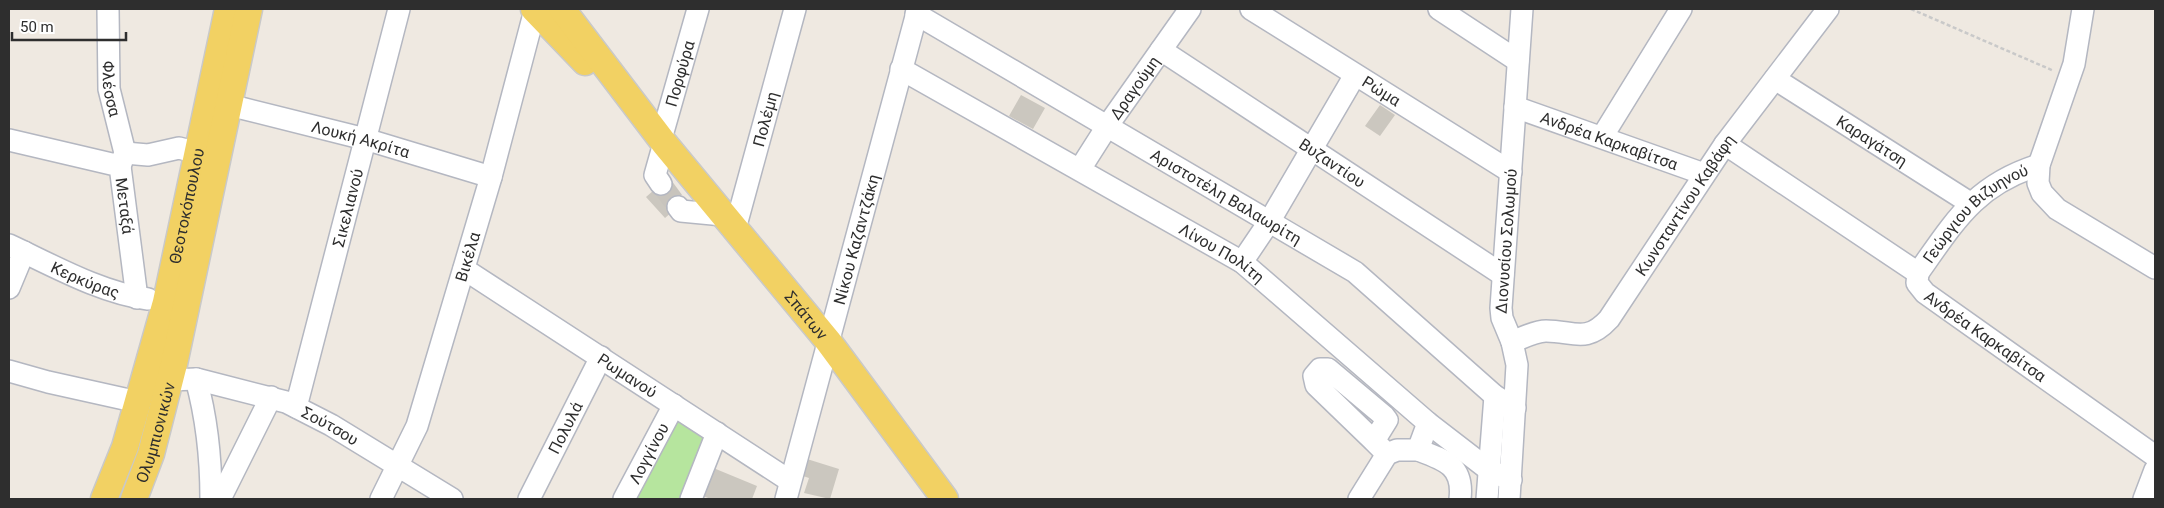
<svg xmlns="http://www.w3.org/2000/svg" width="2164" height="508" font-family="Roboto,sans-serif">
  <rect width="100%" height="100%" fill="#efe9e1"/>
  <path fill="#b6e59e" d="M674 415 707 436 681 499H630Z"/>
  <path fill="#cbc7bf" d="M1021 95 1045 108 1033 129 1009 116Z
    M1380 105 1395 115 1380 136 1365 126Z
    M662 183 681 204 665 218 646 197Z
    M807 459 839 469 830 499 804 493 809 478 803 476Z
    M711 467 757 486 752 499H711L700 495Z"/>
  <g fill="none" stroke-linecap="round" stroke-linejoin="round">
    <path stroke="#c8c4bd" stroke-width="21" stroke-dasharray="21 11" stroke-linecap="butt" d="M661 184 678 207"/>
    <g stroke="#b4b7c1" stroke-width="24">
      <g id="minor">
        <path id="s1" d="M108 9 109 89 125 153 120 166"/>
        <path id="s2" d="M1251 9 1511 172"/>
        <path d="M1439 9 1518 61"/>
        <path d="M2083 9 2074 64 2039 165 2038 183 2042 193 2057 209 2155 268"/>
        <path id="s3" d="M916 14 1355 272 1495 396 1515 408"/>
        <path id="s4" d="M1161 50 1503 275"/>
        <path id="s5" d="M901 69 1242 262 1428 423 1489 470 1511 480"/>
        <path id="s6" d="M1775 79 1970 203"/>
        <path id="s7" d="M229 105 365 139 491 177"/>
        <path id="s8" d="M1515 107 1704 174"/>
        <path d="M1602 137 1681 9"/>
        <path id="s9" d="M661 139 698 9"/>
        <path id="s10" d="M9 140 120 166 137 298"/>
        <path id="s11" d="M1725 144 1918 273 1917 283 1925 293 2155 456"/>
        <path d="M125 153 148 155 179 148 198 153"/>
        <path id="s12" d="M1080 169 1108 125 1190 9"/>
        <path d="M661 184 655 175 664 143"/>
        <path d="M678 207 681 211 723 215"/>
        <path id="s13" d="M735 229 795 9"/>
        <path id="s14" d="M9 245C52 265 101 293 148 299"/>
        <path d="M1242 262 1269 222 1355 75"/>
        <path id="s15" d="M464 269 790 481"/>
        <path id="s16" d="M1918 273C1955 221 1975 185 2039 165"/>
        <path d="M9 288 24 252"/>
        <path id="s17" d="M1512 342C1522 338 1535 331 1546 331 1574 331 1586 344 1609 319L1725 144 1828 9"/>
        <path d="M9 371 48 382 138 402"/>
        <path d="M196 379C207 419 211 458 211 499"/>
        <path id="s18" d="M170 380 196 379 286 402 331 425 452 499"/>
        <path id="s19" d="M296 407 399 9"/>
        <path d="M1428 423 1418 450C1445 460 1464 466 1460 499"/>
        <path d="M1374 441 1316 385 1314 376 1320 369H1328L1384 416 1387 420 1374 441 1387 454"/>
        <path d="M220 499 271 397"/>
        <path id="s20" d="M381 499 417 426 491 177 535 10"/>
        <path id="s21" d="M529 499 601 357"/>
        <path id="s22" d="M624 499 674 405"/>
        <path d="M691 499 717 433"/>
        <path id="s23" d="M786 499 918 9"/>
        <path d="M1359 499 1387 454 1397 450H1418"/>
        <path d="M1487 499 1495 396"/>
        <path id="s24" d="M1509 499 1517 365 1512 342 1502 318 1501 308 1522 9"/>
        <path d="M2144 499 2155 470"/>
      </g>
    </g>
    <g stroke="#c9c9c9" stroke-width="29">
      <g id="major">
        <path d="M534 9 585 62"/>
        <path id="s25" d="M562 9 664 143 828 341 945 499"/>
        <path id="s26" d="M104 499 125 447 166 302 228 9"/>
        <path id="s27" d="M134 499 151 454 174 364 249 9"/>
      </g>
    </g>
    <path stroke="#c9c9c9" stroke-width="2.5" stroke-dasharray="4 2.5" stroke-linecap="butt" d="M1911 9 2054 71"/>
    <use href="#minor" stroke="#fff" stroke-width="21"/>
    <use href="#major" stroke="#f2d163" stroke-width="26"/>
  </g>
  <g text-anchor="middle" stroke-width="4.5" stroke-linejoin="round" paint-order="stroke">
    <g font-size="16" fill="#2e2e2e" stroke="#fff">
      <text dy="6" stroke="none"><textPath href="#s9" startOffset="68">Πορφύρα</textPath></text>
      <text dy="6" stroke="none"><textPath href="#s1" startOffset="80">Φλέσσα</textPath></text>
      <text dy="6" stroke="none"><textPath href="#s12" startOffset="98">Δραγούμη</textPath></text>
      <text dy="6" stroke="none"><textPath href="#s2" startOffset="154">Ρώμα</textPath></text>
      <text dy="6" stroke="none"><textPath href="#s13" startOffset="114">Πολέμη</textPath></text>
      <text dy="6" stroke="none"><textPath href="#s7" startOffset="136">Λουκή Ακρίτα</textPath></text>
      <text dy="6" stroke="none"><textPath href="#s8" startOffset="100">Ανδρέα Καρκαβίτσα</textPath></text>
      <text dy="6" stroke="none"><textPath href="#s6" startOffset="115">Καραγάτση</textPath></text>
      <text dy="6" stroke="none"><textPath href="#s4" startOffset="205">Βυζαντίου</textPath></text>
      <text dy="6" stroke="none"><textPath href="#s3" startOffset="360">Αριστοτέλη Βαλαωρίτη</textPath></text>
      <text dy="6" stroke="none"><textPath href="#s10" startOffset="154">Μεταξά</textPath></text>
      <text dy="6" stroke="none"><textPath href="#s17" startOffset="241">Κωνσταντίνου Καβάφη</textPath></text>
      <text dy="6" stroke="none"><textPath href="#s26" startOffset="305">Θεοτοκόπουλου</textPath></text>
      <text dy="6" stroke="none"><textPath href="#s19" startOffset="206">Σικελιανού</textPath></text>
      <text dy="6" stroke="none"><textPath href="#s16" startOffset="84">Γεώργιου Βιζυηνού</textPath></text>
      <text dy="6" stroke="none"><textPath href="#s23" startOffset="269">Νίκου Καζαντζάκη</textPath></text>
      <text dy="6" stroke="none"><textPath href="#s24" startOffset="261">Διονυσίου Σολωμού</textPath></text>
      <text dy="6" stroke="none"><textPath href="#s5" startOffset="370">Λίνου Πολίτη</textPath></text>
      <text dy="6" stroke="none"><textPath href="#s20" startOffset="258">Βικέλα</textPath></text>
      <text dy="6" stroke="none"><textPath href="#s14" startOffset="84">Κερκύρας</textPath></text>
      <text dy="6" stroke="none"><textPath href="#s25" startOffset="392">Σπάτων</textPath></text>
      <text dy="6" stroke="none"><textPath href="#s11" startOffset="329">Ανδρέα Καρκαβίτσα</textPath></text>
      <text dy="6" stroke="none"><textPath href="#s15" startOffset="195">Ρωμανού</textPath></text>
      <text dy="6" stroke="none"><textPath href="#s18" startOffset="169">Σούτσου</textPath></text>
      <text dy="6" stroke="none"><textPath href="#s21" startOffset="80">Πολυλά</textPath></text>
      <text dy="6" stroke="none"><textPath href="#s27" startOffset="70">Ολυμπιονικών</textPath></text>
      <text dy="6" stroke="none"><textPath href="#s22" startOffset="52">Λογγίνου</textPath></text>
    </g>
  </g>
  <rect width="2164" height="508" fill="none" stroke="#2e2e2e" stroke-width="20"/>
  <path d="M12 32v8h114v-8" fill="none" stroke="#2e2e2e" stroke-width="2.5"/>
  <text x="20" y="32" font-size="15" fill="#2e2e2e" stroke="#ffffff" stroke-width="4" paint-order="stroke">50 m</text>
</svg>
